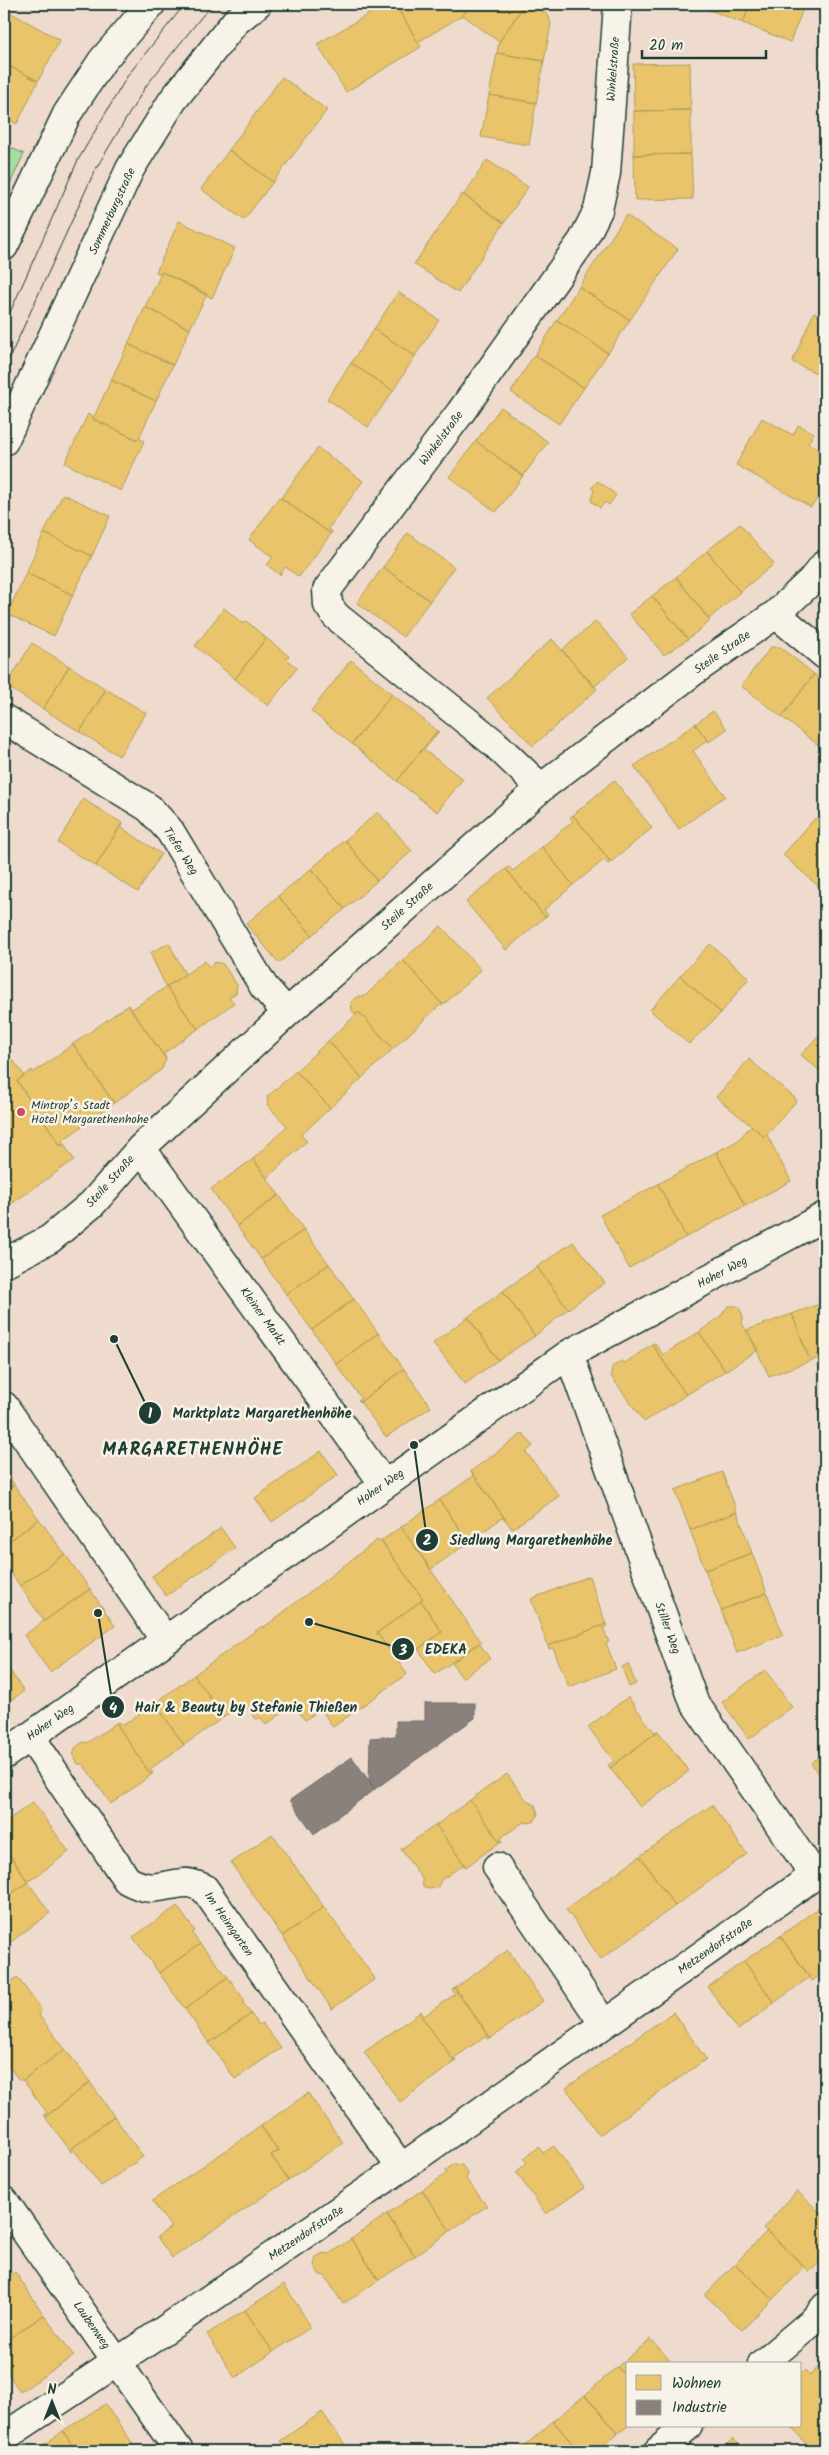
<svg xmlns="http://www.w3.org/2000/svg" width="829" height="2455" font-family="Kalam,sans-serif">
  <rect width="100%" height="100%" fill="#eedbcd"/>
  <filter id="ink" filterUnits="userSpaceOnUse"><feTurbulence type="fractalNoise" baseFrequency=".02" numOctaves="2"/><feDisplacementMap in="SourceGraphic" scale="10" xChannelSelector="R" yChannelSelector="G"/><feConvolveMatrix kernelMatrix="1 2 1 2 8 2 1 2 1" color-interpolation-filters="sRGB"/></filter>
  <g filter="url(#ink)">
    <path fill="#a8dda0" stroke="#648d6a" d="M4 144 24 154 4 197Z"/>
    <path fill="#e9c46a" stroke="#ac9c5a" d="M386 4H395L421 47 346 92 317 44Z
      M395 4H472L463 15 418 42Z
      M472 4H525L499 42 463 15Z
      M525 4H533L548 15 551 24 544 61 497 53 499 42Z
      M694 4H750L743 23Z
      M750 4H805L790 42 743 23Z
      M4 9 60 40 38 81 11 67 4 53Z
      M4 53 11 67 38 81 17 124 4 117Z
      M497 53 544 61 536 103 489 95Z
      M690 63 691 110 634 111 633 64Z
      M282 77 327 110 273 182 229 150Z
      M489 95 536 103 529 145 481 137Z
      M691 110V154L634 155V111Z
      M229 150 273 182 244 220 201 189Z
      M691 154 693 199 635 200 634 155Z
      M487 160 528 187 504 223 464 195Z
      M462 194 504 223 458 293 414 264Z
      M626 215 678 249 630 320 579 287Z
      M179 221 235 248 212 298 162 272 160 274 156 272Z
      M162 272 207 294 190 329 145 307Z
      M579 287 630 320 608 353 557 320Z
      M398 292 439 320 415 356 374 329Z
      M145 307 190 329 173 365 128 344Z
      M814 312 825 317V377L792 362Z
      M557 320 608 353 584 388 535 355Z
      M374 329 415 356 393 391 351 363Z
      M128 344 173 365 156 401 111 380Z
      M534 355 584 388 559 424 511 392Z
      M351 363 393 391 368 427 327 399Z
      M111 380 156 401 138 440 93 419Z
      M501 407 548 442 523 476 476 441Z
      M88 414 93 417V419L138 440 139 438 144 441 121 491 65 463Z
      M762 418 793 435 798 425 814 433 808 443 825 453 823 491 811 507 736 465Z
      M476 441 523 476 496 512 449 477Z
      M318 448 363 481 328 529 332 531 331 534 281 498Z
      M598 481 616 495 609 505 605 502 600 508 591 501 594 490 591 488Z
      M63 494 110 516 92 556 44 533Z
      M279 497 331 534 299 577 285 567 280 575 267 565 273 557 249 540Z
      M740 524 774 564 740 592 707 551Z
      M44 533 92 556 73 595 26 573Z
      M408 533 454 567 430 601 383 567Z
      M707 551 740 592 709 619 676 577Z
      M383 567 430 601 403 637 357 603Z
      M26 573 73 595 54 636 7 614Z
      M676 577 710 621 688 639 652 596Z
      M652 596 688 639 664 655 629 614Z
      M224 608 243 624 246 621 266 638 235 679 195 646Z
      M596 621 628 657 594 687 562 650Z
      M266 638 289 656 286 659 297 668 268 706 235 679Z
      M552 639 597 689 533 746 487 698Z
      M32 643 69 666 43 709 6 686Z
      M771 647H780L814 674 782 717 741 686Z
      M351 660 392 694 352 744 311 711Z
      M69 666 106 689 80 732 43 709Z
      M814 674 825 683V745L822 748 782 717Z
      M106 689 146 713 119 756 80 732Z
      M392 694 437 731 397 781 352 744Z
      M713 711 727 729 709 742 695 724Z
      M695 724 708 740 693 751 725 796 679 829 634 766Z
      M437 731 439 732 424 750 463 779 437 812 397 781Z
      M614 780 652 828 611 862 573 815Z
      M83 799 122 823 96 866 58 843Z
      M378 812 412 851 377 881 345 840Z
      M573 815 611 862 608 864 604 860 573 885 542 847 573 821 570 817Z
      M815 818 825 827V892L783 855Z
      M122 823V828L161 854 138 892 96 866Z
      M345 840 377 881 345 909 311 869Z
      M542 847 573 885 544 910 548 915 545 917 506 869 509 867 513 871Z
      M311 869 345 909 312 935 278 896Z
      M506 869 545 917 506 950 466 902Z
      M278 896 312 935 279 963 246 924Z
      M441 926 481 970 443 1005 403 960Z
      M169 943 185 974 166 987 150 953Z
      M710 944 749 978 721 1013 680 976Z
      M403 960 443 1005H440L393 1049 359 1012 356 1015 352 1011 351 1002 359 996H365Z
      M205 961 209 967 216 962 223 964 237 985 236 993 229 997 234 1003 198 1029 166 987Z
      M680 976 721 1013 689 1044 650 1010Z
      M166 987 198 1029 164 1053 166 1059 128 1005 132 1009Z
      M128 1005 166 1059 162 1069 114 1103 73 1044Z
      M359 1012 393 1049 362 1078 328 1041Z
      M825 1028V1075L801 1055Z
      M328 1041 362 1078 330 1108 296 1071Z
      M73 1044 114 1103 62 1141 64 1144 61 1146 17 1081 32 1070 33 1073Z
      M749 1059 797 1100 765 1137 716 1097Z
      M13 1060 24 1075 17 1081 61 1146 64 1144 74 1160 4 1209V1064Z
      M296 1071 330 1108 301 1135 307 1141 267 1178 253 1159 287 1126 268 1106 267 1097Z
      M751 1126 765 1137 767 1135 791 1181 745 1206 716 1152 737 1141Z
      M716 1152 745 1206 686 1237 658 1184Z
      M253 1159 279 1195 237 1226 211 1189Z
      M658 1184 686 1237 629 1268 600 1215Z
      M279 1195 304 1230 261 1259 237 1226Z
      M304 1230 329 1264 286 1294 261 1259Z
      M573 1242 605 1283 568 1309 537 1267Z
      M329 1264 354 1299 312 1330 286 1294Z
      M537 1267 568 1309 535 1336 503 1291Z
      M503 1291 535 1336 498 1360 468 1317Z
      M354 1299 378 1333 336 1364 312 1330Z
      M825 1302V1356L810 1361 792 1314Z
      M728 1306H737L740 1309 743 1318 742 1323 758 1350 725 1371 699 1332 720 1317Z
      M792 1314 810 1361 769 1376 747 1330Z
      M468 1317 498 1360 465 1384 433 1343Z
      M699 1332 725 1371 686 1395 652 1344 655 1343 663 1355Z
      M378 1333 404 1369 360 1402 358 1400 361 1398 336 1364Z
      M652 1344 686 1395 644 1422 611 1376 612 1367 621 1361 625 1363Z
      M404 1369 431 1407 386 1437 360 1402Z
      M523 1433 533 1446 526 1452 559 1496 512 1529 471 1471Z
      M321 1451 338 1475 272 1522 255 1498Z
      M4 1470 14 1484 4 1492Z
      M471 1471 506 1520 502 1518 469 1542 439 1500 473 1476Z
      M722 1472 737 1512 690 1530 675 1490Z
      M14 1485 39 1519 4 1545V1492Z
      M439 1500 469 1542 431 1569 401 1527Z
      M737 1512 752 1553 705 1570 690 1530Z
      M39 1519 65 1554 20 1586 4 1563V1545Z
      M401 1527 481 1642 435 1674 418 1649 442 1632 421 1601 423 1599 381 1541Z
      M221 1528 235 1548 166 1596 152 1576Z
      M377 1540 379 1542 381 1541 423 1599 377 1633 407 1674 333 1727 321 1709 305 1720 293 1705 266 1725 260 1717 256 1720 244 1703 224 1717 194 1675 262 1626 263 1628Z
      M752 1553 767 1593 721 1610 705 1570Z
      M65 1554 90 1589 44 1621 20 1586Z
      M589 1576 606 1624 548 1646 531 1599Z
      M90 1589 115 1626 50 1672 24 1635Z
      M767 1593 783 1635 737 1653 721 1610Z
      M421 1601 442 1632 399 1663 377 1633Z
      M606 1624 607 1627 603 1628 609 1642 606 1643 616 1669 569 1687 553 1648 549 1649 548 1646Z
      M479 1643 490 1659 462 1678 452 1663Z
      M4 1662 24 1691 4 1705Z
      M628 1664 636 1684 629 1687 622 1667Z
      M765 1670 792 1707 749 1739 722 1702Z
      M194 1675 224 1717 184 1745 155 1703Z
      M628 1697 654 1732 658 1731 610 1768 608 1765 614 1761 588 1727Z
      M155 1703 184 1745 150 1769 153 1773 151 1775 116 1723 119 1722 122 1726Z
      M116 1723 151 1775 111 1804 83 1764H78L73 1755 75 1748 83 1742 87 1743Z
      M658 1731 689 1771 640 1807 610 1768Z
      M825 1752V1782L811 1763Z
      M507 1774 527 1801 535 1805 538 1814 534 1822 526 1823 525 1821 501 1838 502 1841 500 1842 470 1800Z
      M470 1800 500 1842 466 1867 436 1825Z
      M33 1802 69 1852 28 1882 4 1846V1823Z
      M712 1805 747 1854 675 1906 640 1856Z
      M436 1825 466 1867 463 1865 441 1880 438 1887 430 1889 423 1887 422 1879 401 1849Z
      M272 1834 324 1907 282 1936 231 1863Z
      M4 1846 28 1882 4 1899Z
      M640 1856 675 1906 601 1959 566 1909Z
      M28 1882 50 1913 4 1947V1899Z
      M825 1903V1971L812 1981 780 1936Z
      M177 1906 195 1931 192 1933 200 1944 159 1973 133 1937Z
      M324 1907 375 1979 332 2009 282 1936Z
      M780 1936 810 1977 774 2003 744 1961Z
      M200 1944 228 1977 185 2009 159 1973Z
      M508 1950 543 2001 491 2038 455 1988Z
      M744 1961 774 2003 738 2030 708 1987Z
      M17 1977 42 2010 38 2014 65 2049 23 2080H19L4 2060V1987Z
      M228 1977 245 2001 243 2003 251 2014 209 2043 185 2009Z
      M454 1988 490 2038 488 2039 486 2036 454 2058 457 2061 455 2062 419 2013 421 2011 424 2016 455 1994 452 1990Z
      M673 2012 706 2059 599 2135 566 2088Z
      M419 2013 455 2062 400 2102 364 2052Z
      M251 2014 259 2025 262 2023 281 2048 235 2079 209 2043Z
      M65 2049 90 2082 45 2117 43 2115 47 2113 23 2080Z
      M90 2082 114 2116 70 2150 45 2117Z
      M308 2093 343 2143 288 2180 271 2155 278 2151 261 2126Z
      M114 2116 143 2157 101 2186 74 2150 71 2152 70 2150Z
      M261 2126 278 2151 271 2155 288 2180 172 2258 157 2237 171 2227 152 2201Z
      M554 2146 584 2188 546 2214 516 2172 527 2163 524 2158 539 2147 543 2153Z
      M454 2164 462 2165 468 2174 466 2179 487 2206 450 2231 422 2190 446 2174V2170Z
      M422 2190 450 2231 415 2256 387 2214Z
      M797 2191 825 2217V2256L810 2272 763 2228Z
      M387 2214 415 2256 379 2280 351 2239Z
      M767 2231 805 2267 773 2299 735 2264Z
      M351 2239 379 2280 343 2304 325 2276 320 2275 314 2266 316 2257 323 2253 329 2254Z
      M735 2264 773 2299 742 2330 705 2295Z
      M15 2272 44 2315 4 2342V2280Z
      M284 2284 311 2327 273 2352 245 2310Z
      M245 2310 273 2352 235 2378 207 2334Z
      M44 2315 74 2356 20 2392 4 2367V2342Z
      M651 2339 673 2364H628V2379L617 2367Z
      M825 2361V2443L816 2451H812L791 2426H800V2373L805 2370 810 2375Z
      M617 2367 628 2379V2426L618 2433 585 2395Z
      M585 2395 618 2433 597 2451H579L553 2421Z
      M105 2404 138 2451H76L63 2431Z
      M322 2412 346 2446 340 2451H287L280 2441Z
      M553 2421 579 2451H521L520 2450Z
      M63 2431 76 2451H32L45 2444Z
      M734 2439 745 2451H720Z
      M346 2446 350 2451H340Z"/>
    <path fill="#8a817c" stroke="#6a6d66" d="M425 1703H475V1718L375 1789 369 1781 370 1738 396 1736V1721H425Z
      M352 1757 375 1789 314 1834 290 1800Z"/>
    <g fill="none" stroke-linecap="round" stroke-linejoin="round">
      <g stroke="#1f3d34" stroke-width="31">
        <path id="street" d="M4 246 67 114 102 61 151 4
          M776 614 825 655
          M4 719 149 808 170 831 264 987 287 1013
          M541 788 494 743 336 616 328 605 327 590 460 413 529 316 583 240 598 210 606 173 618 4
          M141 1148 384 1484
          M4 1263 50 1239 92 1204 141 1148 287 1013 541 788 694 671 776 614 811 581 825 564
          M569 1354 694 1702 815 1876
          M4 1406 165 1640
          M30 1736 127 1880C153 1894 158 1885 185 1883 190 1882 198 1886 204 1888L401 2168
          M4 1755 569 1354 825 1216
          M497 1867 604 2024
          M4 2201 179 2451
          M762 2364 813 2321 825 2307
          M4 2437 147 2342 401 2168 825 1868
          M658 2451 688 2426"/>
      </g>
      <g stroke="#1f3d34" stroke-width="31">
        <path id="secondary" d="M4 441 130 169 173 100 235 22 257 4"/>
      </g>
      <use href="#street" stroke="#f7f3e8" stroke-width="28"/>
      <use href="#secondary" stroke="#f7f3e8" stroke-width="28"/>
      <path stroke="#1f3d34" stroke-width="1" d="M4 326 78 160 128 75 185 4
        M4 370 95 170 146 86 203 15 215 4"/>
    </g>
  </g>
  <circle fill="#d1495b" stroke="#f7f3e8" stroke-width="2" cx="21" cy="1112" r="5"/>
  <g text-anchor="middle" stroke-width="5" stroke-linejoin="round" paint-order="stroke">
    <g font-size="12" fill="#1f3d34" stroke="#f7f3e8">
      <text transform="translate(613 69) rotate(-86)" y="4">Winkelstraße</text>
      <text transform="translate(112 211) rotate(-65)" y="4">Sommerburgstraße</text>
      <text transform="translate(441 438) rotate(-53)" y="4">Winkelstraße</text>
      <text transform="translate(722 652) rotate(-35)" y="4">Steile Straße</text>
      <text transform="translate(181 851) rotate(57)" y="4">Tiefer Weg</text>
      <text transform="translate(407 906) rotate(-42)" y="4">Steile Straße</text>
      <text transform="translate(110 1181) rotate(-48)" y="4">Steile Straße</text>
      <text transform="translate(722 1272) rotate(-28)" y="4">Hoher Weg</text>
      <text transform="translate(263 1316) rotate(54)" y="4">Kleiner Markt</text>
      <text transform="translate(380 1487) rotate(-35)" y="4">Hoher Weg</text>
      <text transform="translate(668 1628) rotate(70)" y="4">Stiller Weg</text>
      <text transform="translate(50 1722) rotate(-35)" y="4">Hoher Weg</text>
      <text transform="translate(229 1924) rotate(55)" y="4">Im Heimgarten</text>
      <text transform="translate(715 1946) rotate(-35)" y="4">Metzendorfstraße</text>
      <text transform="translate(306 2233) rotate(-34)" y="4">Metzendorfstraße</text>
      <text transform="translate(92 2325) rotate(55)" y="4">Laubenweg</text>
    </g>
    <g font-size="12" fill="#1f3d34" stroke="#f7f3e8" text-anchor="start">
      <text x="31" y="1109">Mintrop’s Stadt<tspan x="31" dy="14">Hotel Margarethenhohe</tspan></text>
    </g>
    <g font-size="18" font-weight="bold" letter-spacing="1" fill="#1f3d34" stroke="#f7f3e8">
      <text x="193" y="1455">MARGARETHENHÖHE</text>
    </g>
  </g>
  <path fill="none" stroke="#1f3d34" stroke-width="2" d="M114 1339L150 1413M414 1445L427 1540M309 1622L403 1649M98 1613L113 1707"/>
  <g fill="#1f3d34" stroke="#f7f3e8" stroke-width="2">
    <circle cx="114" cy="1339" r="5"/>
    <circle cx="414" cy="1445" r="5"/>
    <circle cx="309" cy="1622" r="5"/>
    <circle cx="98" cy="1613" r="5"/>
    <circle cx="150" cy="1413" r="12"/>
    <circle cx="427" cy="1540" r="12"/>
    <circle cx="403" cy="1649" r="12"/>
    <circle cx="113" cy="1707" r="12"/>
  </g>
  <g font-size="15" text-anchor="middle" font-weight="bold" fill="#fff">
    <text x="150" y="1418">1</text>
    <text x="427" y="1545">2</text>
    <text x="403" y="1655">3</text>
    <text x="113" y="1713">4</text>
  </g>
  <g font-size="14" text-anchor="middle" font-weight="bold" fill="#1f3d34" stroke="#f7f3e8" stroke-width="5" stroke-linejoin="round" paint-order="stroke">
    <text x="262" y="1418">Marktplatz Margarethenhöhe</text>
    <text x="531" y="1545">Siedlung Margarethenhöhe</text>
    <text x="446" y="1654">EDEKA</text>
    <text x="246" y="1712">Hair &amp; Beauty by Stefanie Thießen</text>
  </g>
  <rect width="829" height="2455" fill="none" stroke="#f7f3e8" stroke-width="20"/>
  <rect x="10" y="10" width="809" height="2435" fill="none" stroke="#1f3d34" stroke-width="2" filter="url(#ink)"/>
  <rect x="626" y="2362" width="175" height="65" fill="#f7f3e8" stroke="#a1aaa0"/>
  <rect x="636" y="2375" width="25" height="15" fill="#e9c46a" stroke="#a1aaa0"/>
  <text x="672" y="2388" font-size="15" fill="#1f3d34">Wohnen</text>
  <rect x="636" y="2400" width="25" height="15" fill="#8a817c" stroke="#a1aaa0"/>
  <text x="672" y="2412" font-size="15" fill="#1f3d34">Industrie</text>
  <g transform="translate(52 2402)" stroke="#f7f3e8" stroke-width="4" paint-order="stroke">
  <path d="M0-4L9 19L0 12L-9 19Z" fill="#1f3d34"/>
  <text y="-8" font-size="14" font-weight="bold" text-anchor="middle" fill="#1f3d34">N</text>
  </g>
  <path d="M642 50v8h124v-8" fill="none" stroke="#1f3d34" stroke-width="2.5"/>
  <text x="649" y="50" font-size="15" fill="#1f3d34" stroke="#f7f3e8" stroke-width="4" paint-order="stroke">20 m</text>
</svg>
